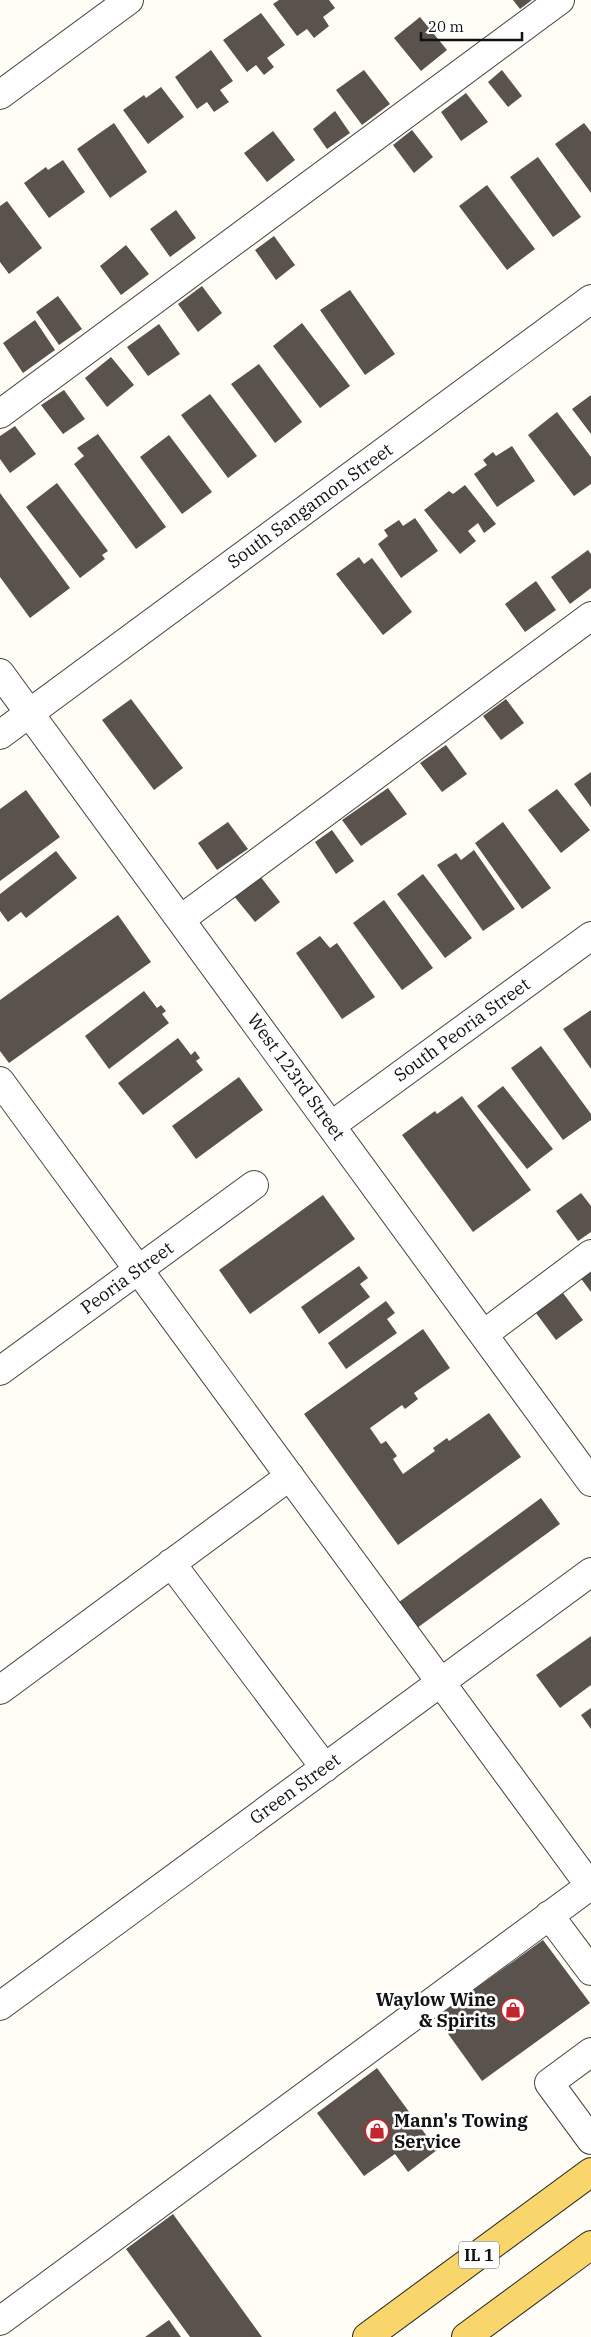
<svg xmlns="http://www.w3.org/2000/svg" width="591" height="2337" font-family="'IBM Plex Serif',serif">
  <rect width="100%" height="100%" fill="#fffdf5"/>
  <path fill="#5a524d" d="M279 0H329L335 8 323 17 329 26 314 38 307 29 297 36 273 4Z
    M513 0H532L520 9Z
    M261 13 285 45 267 58 274 67 264 75 256 65 247 72 223 40Z
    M420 17 447 50 421 71 394 38Z
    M211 50 233 81 220 90 229 102 214 112 207 102 197 109 175 77Z
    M364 70 390 104 362 125 336 90Z
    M502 70 522 96 508 107 488 82Z
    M161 87 184 117 148 144 123 110 144 95 146 98Z
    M466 93 488 122 461 141 441 112Z
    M335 111 350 133 327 149 313 129Z
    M114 123 147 172 110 198 77 149Z
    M584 123 591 132V193L555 144Z
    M412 130 433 157 414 173 393 145Z
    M273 131 295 160 267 182 244 153Z
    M538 157 581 217 553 237 510 177Z
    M63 160 85 192 49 218 24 183 46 167 48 170Z
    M487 185 535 249 507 270 459 206Z
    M7 201 42 248 9 274 0 262V206Z
    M176 210 196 238 170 257 150 229Z
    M274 236 295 265 276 280 255 250Z
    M126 245 149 274 121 295 100 266Z
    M202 286 222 313 198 332 178 304Z
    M350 290 395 354 365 375 320 310Z
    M58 296 82 329 59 345 36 312Z
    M35 320 55 350 23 373 3 343Z
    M302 323 350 386 320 408 273 346Z
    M159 324 180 354 148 376 127 347Z
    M111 357 134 385 107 407 85 378Z
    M259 364 302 422 275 443 231 384Z
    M64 390 85 419 63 434 41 405Z
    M210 394 257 456 228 478 181 415Z
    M591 395V434L572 409Z
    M557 412 591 457V484L574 496 528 435Z
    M15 426 36 454 10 473 0 459V436Z
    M98 434 166 527 136 549 74 464 84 456 77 448Z
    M169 435 212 492 182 514 140 457Z
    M512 446 535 481 497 507 474 474 487 465 483 460 493 452 496 456Z
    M57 483 108 551 102 555 105 559 80 578 26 507Z
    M465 485 496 524 484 533 478 523 468 531 476 541 460 554 424 510 449 491 453 494Z
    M0 493 70 588 30 618 0 577Z
    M415 518 438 551 401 578 378 544 388 536 384 530 399 520 403 526Z
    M588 550 591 554V588L570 604 551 577Z
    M359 557 364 564 372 558 412 612 383 635 336 574Z
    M536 581 556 610 525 632 505 604Z
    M131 699 183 768 154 790 102 720Z
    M506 699 524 723 501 740 483 716Z
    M446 745 467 774 442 792 420 763Z
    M591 772V807L574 784Z
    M388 788 407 814 361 846 342 820Z
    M557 789 590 830 561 853 528 810Z
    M26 790 60 837 0 881V809Z
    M228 822 248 849 217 870 198 843Z
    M503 822 551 888 522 909 475 843Z
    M332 830 354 861 336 874 315 842Z
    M474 850 515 909 483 931 437 865 456 853 461 860Z
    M56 851 77 878 26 918 21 912 8 922 0 911V894Z
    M423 874 472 938 445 958 397 894Z
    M260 876 280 902 255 922 233 895Z
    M384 900 433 968 402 990 353 923Z
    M118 915 151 962 9 1063 0 1051V1000Z
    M320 936 330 948 337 943 375 997 342 1019 296 953Z
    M144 991 157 1008 161 1005 166 1011 162 1014 169 1023 109 1069 85 1036Z
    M591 1010V1069L563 1029Z
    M178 1038 191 1055 195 1051 200 1058 196 1061 203 1070 143 1115 118 1083Z
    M541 1046 591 1114V1120L563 1140 511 1068Z
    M239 1077 263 1110 196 1159 172 1126Z
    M503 1086 553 1149 527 1169 477 1106Z
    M462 1096 531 1190 473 1232 402 1135 435 1111 437 1114Z
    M581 1193 591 1206V1232L578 1241 556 1211Z
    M323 1195 355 1239 250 1314 219 1270Z
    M359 1266 368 1278 360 1284 370 1297 319 1334 301 1307Z
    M591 1268V1292L579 1276Z
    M563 1293 583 1320 556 1340 536 1313Z
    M386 1301 395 1313 387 1319 397 1333 346 1369 328 1343Z
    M423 1329 450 1368 414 1393 418 1399 405 1409 402 1405 370 1428 381 1444 386 1441 397 1456 393 1459 403 1474 435 1451 433 1448 447 1438 449 1441 489 1413 521 1457 398 1545 304 1414Z
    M541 1498 560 1524 417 1628 399 1602Z
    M591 1636V1685L560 1708 536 1675Z
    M591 1708V1729L581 1715Z
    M543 1940 590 2003 482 2081 436 2017Z
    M377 2068 437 2150 408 2172 395 2154 364 2176 317 2113Z
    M173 2214 262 2337H190L126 2249Z
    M169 2320 181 2337H145Z"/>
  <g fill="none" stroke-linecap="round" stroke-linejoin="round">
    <g stroke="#444" stroke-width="30">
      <path id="minor" d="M0 95 129 0
        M0 414 560 0
        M0 673 591 1482
        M0 735 591 299
        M181 919 591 616
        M0 1081 590 1886
        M332 1125 591 936
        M484 1334 591 1254
        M0 1371 254 1185
        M171 1563 325 1768
        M0 1690 290 1476
        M549 1915 591 1971
        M0 2006 591 1572
        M591 2052 549 2083 591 2140
        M0 2321 591 1885"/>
    </g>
    <g stroke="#222" stroke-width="30">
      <path id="major" d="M367 2337 591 2172
        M466 2337 591 2245"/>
    </g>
    <use href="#minor" stroke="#fff" stroke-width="28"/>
    <use href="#major" stroke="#f9d66b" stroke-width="28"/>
  </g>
  <defs>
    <g id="shop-ring" transform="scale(1.25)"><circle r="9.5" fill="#fff" stroke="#c4262e" stroke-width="1.5"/><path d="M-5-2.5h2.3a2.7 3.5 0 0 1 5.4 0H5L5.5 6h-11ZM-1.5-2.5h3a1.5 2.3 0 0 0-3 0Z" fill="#c4262e"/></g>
  </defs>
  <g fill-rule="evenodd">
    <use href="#shop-ring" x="513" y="2010"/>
    <use href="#shop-ring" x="377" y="2131"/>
  </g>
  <g text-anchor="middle" stroke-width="5" stroke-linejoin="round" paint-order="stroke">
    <rect fill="#fff" stroke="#585858" stroke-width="1" x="459" y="2241.5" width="40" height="27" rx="4"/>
    <g font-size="16" font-weight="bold" fill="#111">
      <text x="479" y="2261">IL 1</text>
    </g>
    <g font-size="18" fill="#111" stroke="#fff">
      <text transform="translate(310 506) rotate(-36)" y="6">South Sangamon Street</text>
      <text transform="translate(462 1030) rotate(-36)" y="6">South Peoria Street</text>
      <text transform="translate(296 1077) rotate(54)" y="6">West 123rd Street</text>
      <text transform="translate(127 1278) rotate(-36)" y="6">Peoria Street</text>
      <text transform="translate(295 1789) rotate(-36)" y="6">Green Street</text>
    </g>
    <g font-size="18" font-weight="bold" fill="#111" stroke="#fff" text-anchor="end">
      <text x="496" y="2006">Waylow Wine<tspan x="496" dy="21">&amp; Spirits</tspan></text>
      <text x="394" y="2127" text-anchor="start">Mann's Towing<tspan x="394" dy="21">Service</tspan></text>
    </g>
  </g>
  <path d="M421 32v8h101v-8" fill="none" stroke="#111111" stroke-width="2.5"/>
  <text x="428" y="32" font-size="15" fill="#111111" stroke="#ffffff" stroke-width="4" paint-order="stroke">20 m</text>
</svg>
